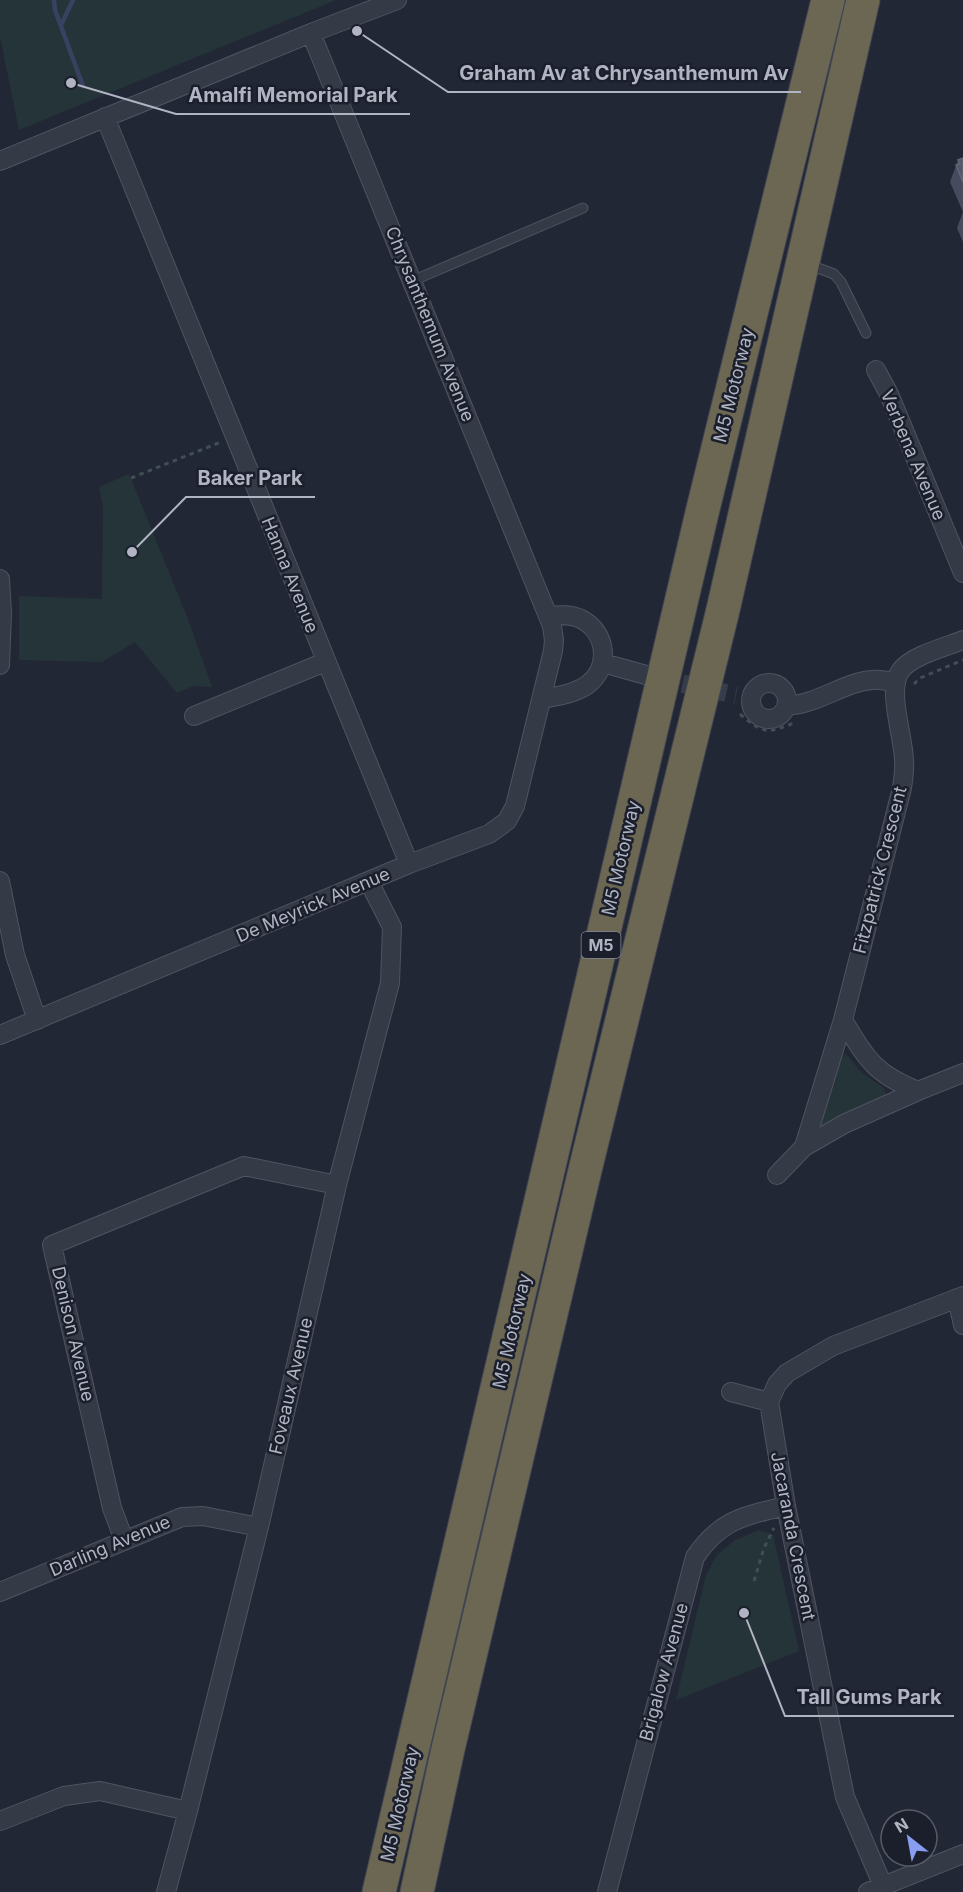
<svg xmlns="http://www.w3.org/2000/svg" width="963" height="1892" font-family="Inter,sans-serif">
  <rect width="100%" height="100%" fill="#222736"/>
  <path fill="#253438" d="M0 0H336L19 130 0 37Z
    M129 474 188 619 212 687 193 686 177 693 135 642 102 662 19 660V596L102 599 103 508 99 487Z
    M846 1054 861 1072 884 1088 886 1096 824 1128 819 1125 841 1056Z
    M759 1530 773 1535 799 1651 676 1700 706 1575 717 1555 735 1540Z"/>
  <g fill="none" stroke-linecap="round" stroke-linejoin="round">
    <path stroke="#38415f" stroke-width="4.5" d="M54 0 55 10 83 86
      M61 25 73 0"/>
    <path stroke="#373c4b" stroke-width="18" stroke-dasharray="18 9" stroke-linecap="butt" d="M656 678 736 695"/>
    <g stroke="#505462" stroke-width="11">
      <path id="service" d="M807 264 834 274 841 282 866 333
        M412 281 583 208"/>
    </g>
    <g stroke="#505462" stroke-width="20">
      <path id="minor" d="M105 117 409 864
        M0 161 311 33 397 0
        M876 370 889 394 963 573
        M0 579 2 613 0 665
        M603 663 646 675
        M751 701a18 18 0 1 1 36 0a18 18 0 1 1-36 0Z
        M542 699C557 696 574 694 587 685 611 668 607 632 581 619 571 614 559 615 548 616
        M786 706C819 704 844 682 872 680 880 679 888 681 896 683
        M194 716 325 662
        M0 881 15 955 37 1020
        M843 1020C866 1058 874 1074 918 1091L963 1073
        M0 1035 409 864 489 834 507 821 515 806 553 651 554 640 552 626 311 33
        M804 1147 844 1124 918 1091
        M777 1175 804 1147 843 1020 902 788C903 779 905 770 904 761 904 737 886 690 901 670 913 655 946 647 963 640
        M957 1298 963 1325
        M731 1392 769 1402
        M124 1540 112 1508 52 1245 244 1166 337 1185
        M0 1592 182 1517 203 1516 259 1527
        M0 1821 64 1796 100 1791 188 1811
        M883 1886 845 1797 786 1506 769 1402 777 1384 787 1373 833 1346 963 1296
        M166 1892 188 1811 259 1527 337 1185 390 983 392 927 369 882
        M607 1892 695 1557C721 1519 744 1516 786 1506
        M868 1892 963 1854"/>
    </g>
    <g stroke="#404452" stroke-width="35">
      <path id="motorway" d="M379 1892 702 513 828 0
        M417 1892 448 1749 586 1166 722 614 863 0"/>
    </g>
    <path stroke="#414f55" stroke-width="3" stroke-dasharray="4.5 4.5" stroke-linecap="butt" d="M131 478 221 442
      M914 684 920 678 963 660
      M740 714C763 734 768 734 796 722
      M754 1581 764 1548 774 1528"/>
    <use href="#service" stroke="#353a47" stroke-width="9"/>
    <use href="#minor" stroke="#353a47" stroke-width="18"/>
    <use href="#motorway" stroke="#6c6753" stroke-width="33"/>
  </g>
  <path fill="#464c5e" d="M963 158V242L957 228 963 212 950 182 958 160Z"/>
  <path fill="#515769" stroke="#606677" stroke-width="1.5" d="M963 158V182L956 165 960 164 958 160Z"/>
  <g text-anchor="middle" stroke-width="5" stroke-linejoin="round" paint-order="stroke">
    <rect fill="#1b1f2c" stroke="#838796" stroke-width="1.5" x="581.5" y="932" width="39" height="26" rx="4.5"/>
    <g font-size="16" font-weight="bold" fill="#b0b4c3">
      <text x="601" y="951">M5</text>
    </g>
    <g font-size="18" fill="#b0b4c3" stroke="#1b1f2c">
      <text transform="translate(430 324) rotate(68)" y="6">Chrysanthemum Avenue</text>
      <text transform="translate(734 385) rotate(-76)" y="6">M5 Motorway</text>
      <text transform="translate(913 455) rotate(67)" y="6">Verbena Avenue</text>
      <text transform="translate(290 575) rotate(68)" y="6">Hanna Avenue</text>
      <text transform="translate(621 858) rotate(-77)" y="6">M5 Motorway</text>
      <text transform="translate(880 870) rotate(-76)" y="6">Fitzpatrick Crescent</text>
      <text transform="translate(313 905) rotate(-23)" y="6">De Meyrick Avenue</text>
      <text transform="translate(512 1331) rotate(-77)" y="6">M5 Motorway</text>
      <text transform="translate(73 1334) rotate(77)" y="6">Denison Avenue</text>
      <text transform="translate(291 1386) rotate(-77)" y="6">Foveaux Avenue</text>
      <text transform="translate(793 1536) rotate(79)" y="6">Jacaranda Crescent</text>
      <text transform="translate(110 1546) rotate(-23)" y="6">Darling Avenue</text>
      <text transform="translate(664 1672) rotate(-75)" y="6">Brigalow Avenue</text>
      <text transform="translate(400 1804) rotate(-77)" y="6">M5 Motorway</text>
    </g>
  </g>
  <path fill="none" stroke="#b0b4c3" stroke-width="2" d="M357 31L448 92H801M71 83L176 114H410M132 552L186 497H315M744 1613L785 1716H954"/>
  <g fill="#b0b4c3" stroke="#1b1f2c" stroke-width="2">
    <circle cx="357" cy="31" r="6"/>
    <circle cx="71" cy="83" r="6"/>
    <circle cx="132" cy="552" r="6"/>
    <circle cx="744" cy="1613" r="6"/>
  </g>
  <g font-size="20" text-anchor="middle" font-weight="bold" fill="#b0b4c3" stroke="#1b1f2c" stroke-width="5" stroke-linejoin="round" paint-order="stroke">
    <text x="624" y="80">Graham Av at Chrysanthemum Av</text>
    <text x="293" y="102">Amalfi Memorial Park</text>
    <text x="250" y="485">Baker Park</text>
    <text x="869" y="1704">Tall Gums Park</text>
  </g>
  <g transform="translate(909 1838) rotate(329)"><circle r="28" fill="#1b1f2c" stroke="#575b68" stroke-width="1.5"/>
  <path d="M0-4.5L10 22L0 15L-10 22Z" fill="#899ef0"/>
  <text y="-9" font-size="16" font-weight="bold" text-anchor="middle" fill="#b0b4c3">N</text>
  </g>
</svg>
